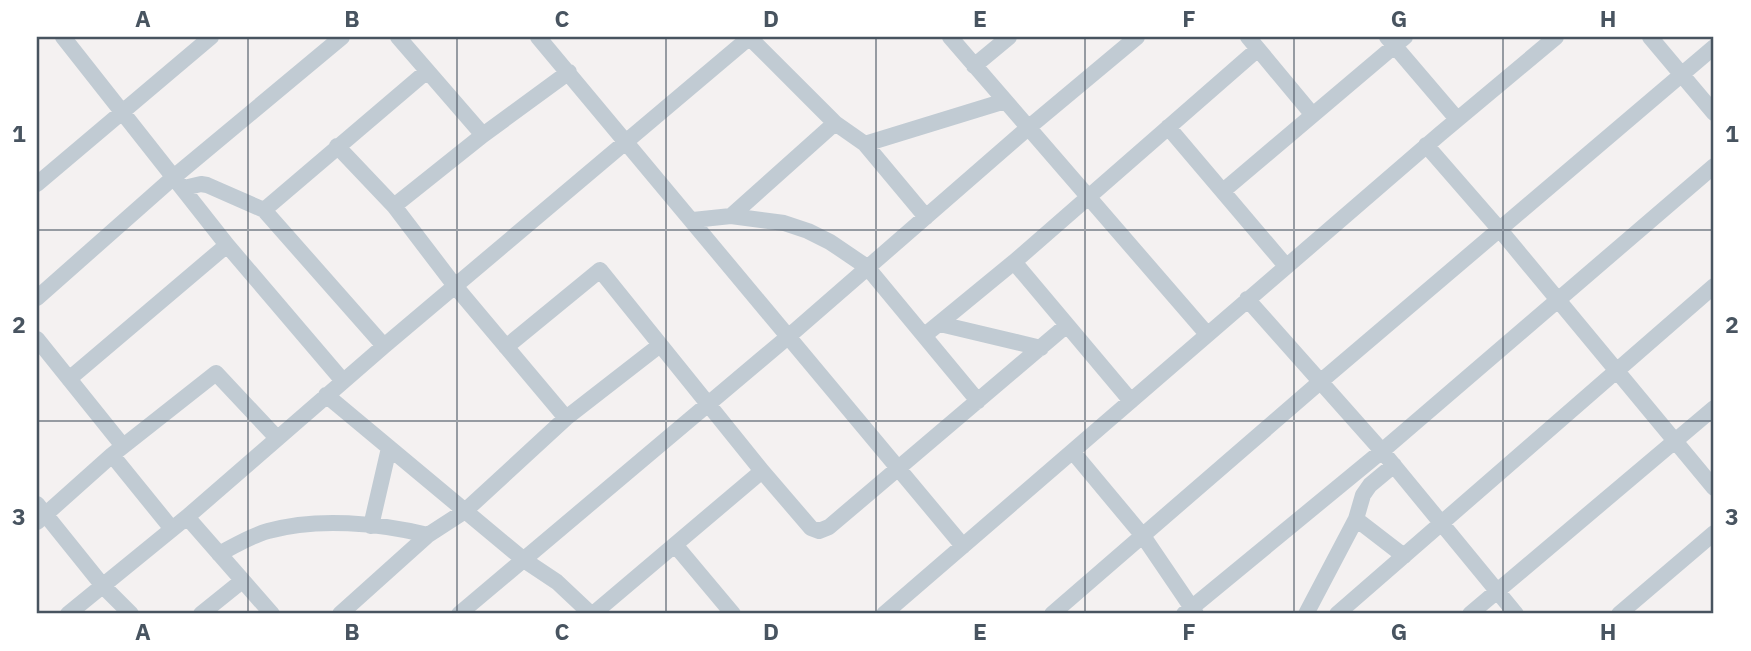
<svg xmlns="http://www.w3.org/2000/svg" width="1751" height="651" font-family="'IBM Plex Sans',sans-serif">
  <rect width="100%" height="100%" fill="#f4f1f1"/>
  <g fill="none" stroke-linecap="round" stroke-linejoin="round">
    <path stroke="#c1cbd3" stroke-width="16" d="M63 37 227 245 343 381
      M398 37 483 135
      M538 37 963 546
      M749 37 835 123 865 144 926 217
      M950 37 1207 334
      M1248 37 1312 114
      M1387 37 1457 119
      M1650 37 1714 113
      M974 66 1009 37
      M1168 127 1286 266
      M865 144 1005 101
      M1426 145 1500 230 1714 488
      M337 146 394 206 455 286 566 418
      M37 184 211 37
      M184 188 201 184 207 185 264 210 384 346
      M1223 191 1405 37
      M394 206 483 135 569 72
      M264 210 426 72
      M731 216 784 223 808 231 830 242 867 267 978 401
      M693 220 731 216 835 123
      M1014 262 1131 401
      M37 298 175 176 342 37
      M1247 299 1382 451 1516 614
      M940 324 1041 348
      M925 335 1014 262 1258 49
      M37 339 123 446
      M506 347 600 270 762 471 811 528 819 531 829 527 1067 325
      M69 379 227 245
      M326 395 524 560 557 582 591 614
      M1073 452 1143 536 1196 614
      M112 455 172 529
      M37 504 103 586 131 614
      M187 517 272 614
      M1356 519 1404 556
      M37 522 112 455 216 373 277 438
      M371 526 389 448
      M676 546 733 614
      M219 554C234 546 250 536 268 531 318 517 378 523 428 535
      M68 614 187 517 384 346 750 37
      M201 614 242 581
      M340 614 428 535 465 511 566 418 660 345
      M459 614 789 336 1028 128 1137 37
      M593 614 762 471
      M884 614 1440 134 1556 37
      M1052 614 1320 382 1714 47
      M1184 614 1382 451 1714 166
      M1306 614 1356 519 1363 495 1370 485 1394 465
      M1337 614 1714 286
      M1470 614 1714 408
      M1619 614 1714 533"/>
  </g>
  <path fill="none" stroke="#485460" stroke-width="2" stroke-opacity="0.55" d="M248 37V614M457 37V614M666 37V614M876 37V614M1085 37V614M1294 37V614M1503 37V614M37 230H1714M37 421H1714"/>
  <rect width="1751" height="651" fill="none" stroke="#ffffff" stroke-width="77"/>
  <rect x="38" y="38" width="1674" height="574" fill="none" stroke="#485460" stroke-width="2.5"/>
  <g font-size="23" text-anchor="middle" font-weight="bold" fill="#485460">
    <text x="143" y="27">A</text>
    <text x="352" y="27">B</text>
    <text x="562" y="27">C</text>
    <text x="771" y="27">D</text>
    <text x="980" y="27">E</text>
    <text x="1189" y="27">F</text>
    <text x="1399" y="27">G</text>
    <text x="1608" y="27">H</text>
    <text x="19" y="142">1</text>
    <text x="1732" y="142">1</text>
    <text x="19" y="333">2</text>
    <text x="1732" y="333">2</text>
    <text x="19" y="525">3</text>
    <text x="1732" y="525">3</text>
    <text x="143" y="640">A</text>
    <text x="352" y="640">B</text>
    <text x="562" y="640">C</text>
    <text x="771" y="640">D</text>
    <text x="980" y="640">E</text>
    <text x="1189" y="640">F</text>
    <text x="1399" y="640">G</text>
    <text x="1608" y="640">H</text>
  </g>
</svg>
